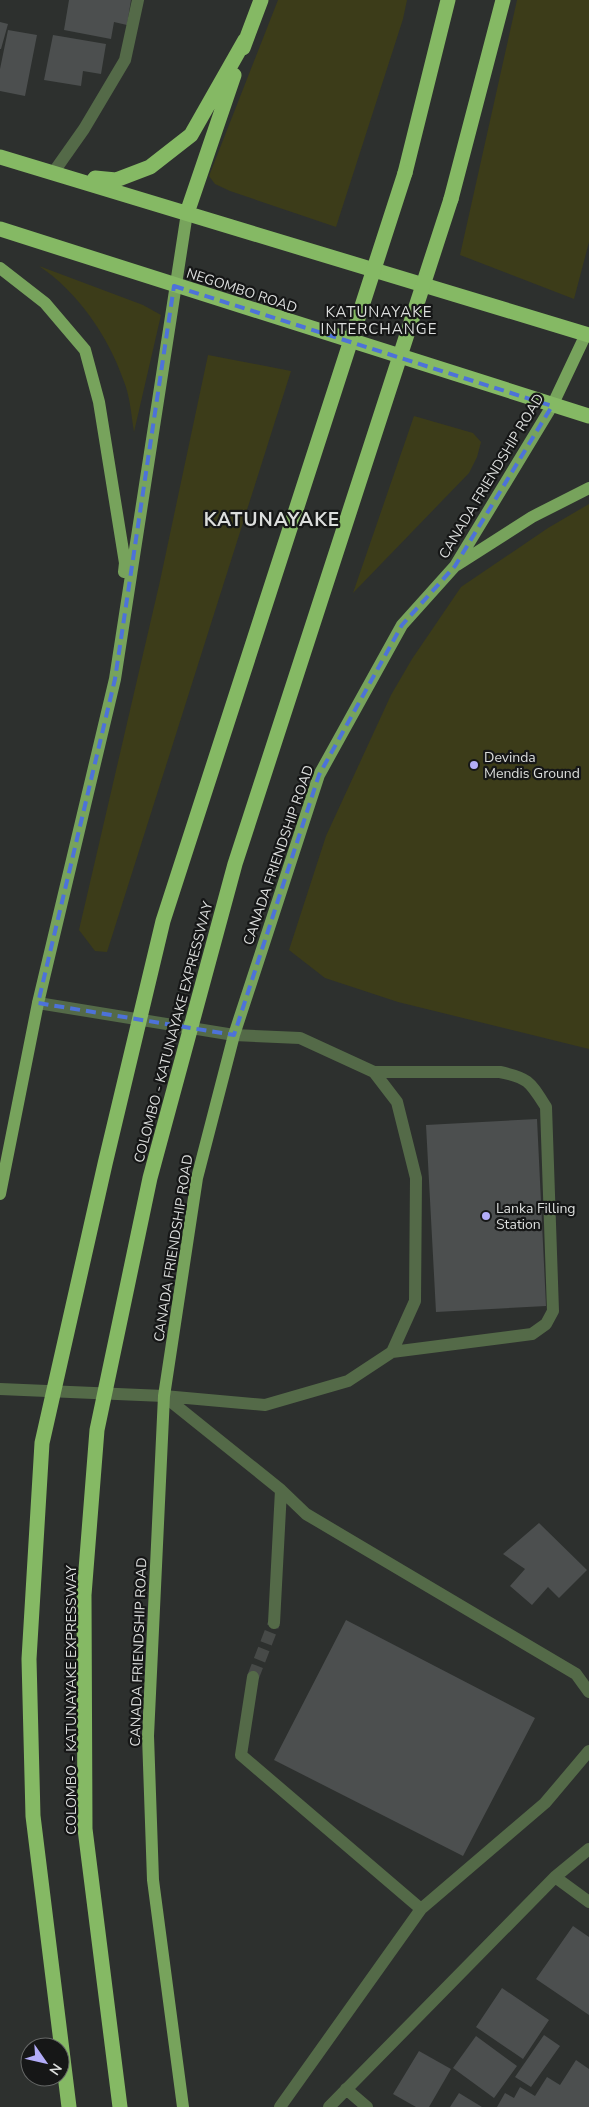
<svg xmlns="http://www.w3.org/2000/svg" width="589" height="2107" font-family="'Nunito Sans',sans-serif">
  <rect width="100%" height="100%" fill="#2d302e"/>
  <path fill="#3c3c19" d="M278 0H407L403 19 336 227 230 191 215 184 209 176Z
    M517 0H589V242L574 299 460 255Z
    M39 266 143 305 161 315 134 432C131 414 130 395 123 379 108 336 77 291 39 266Z
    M208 355 291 371 107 952 95 951 79 930 160 581Z
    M414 416 473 433 481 442 477 457 469 473 353 593Z
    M589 504V1049L398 1002 325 978 289 950 326 836 391 695 412 659 461 587 548 528Z"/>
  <path fill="#4c4f4f" d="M69 0H131L127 25 114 22 111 39 64 30Z
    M0 22 8 24 1 49H0Z
    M8 30 37 35 25 96 0 91V69Z
    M53 35 106 44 101 74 83 71 81 86 44 80Z
    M537 1119 546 1306 436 1312 426 1125Z
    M539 1523 587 1570 559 1598 548 1587 532 1605 510 1586 525 1569 503 1554Z
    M346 1620 535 1718 463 1856 274 1760Z
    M573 1926 589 1937V2015L536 1979Z
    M502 1988 549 2020 523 2059 476 2027Z
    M544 2035 560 2046 531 2087 515 2077Z
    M476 2036 517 2066 494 2098 453 2068Z
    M419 2051 451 2069 429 2107H416L393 2094Z
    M576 2060 589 2069V2107H497L505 2093 514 2098 520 2087 535 2096 547 2077 560 2085Z
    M459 2093 482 2107H450Z"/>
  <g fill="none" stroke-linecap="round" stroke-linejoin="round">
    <path stroke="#474a48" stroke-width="12" stroke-dasharray="12 6" stroke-linecap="butt" d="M253 1677 274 1623"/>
    <path stroke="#546a48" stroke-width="12" d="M53 173 84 129 125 60 138 0
      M374 1072H500C529 1078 530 1082 546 1107L553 1311 546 1324 532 1334 392 1352
      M0 1389 164 1396 265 1405 348 1381 392 1352 415 1301 416 1178 397 1102 374 1072 300 1038 234 1035 38 1003
      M164 1396 281 1490 306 1514 576 1674 589 1692
      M274 1623 281 1490
      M253 1677 241 1755 421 1909 280 2107
      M555 1877 589 1902
      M421 1909 545 1803 589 1751
      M346 2089 367 2107
      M329 2107 555 1877 589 1849"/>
    <path stroke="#77a35c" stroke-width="12" d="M0 268 45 303 85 350 99 402 125 563 124 572
      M457 565 532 517 589 488
      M0 1194 38 1003 115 679 187 213
      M183 2107 153 1880 148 1736 164 1396 197 1178 234 1035 319 775 402 625 455 566 552 406 586 334"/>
    <path stroke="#85b964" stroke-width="15" d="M243 48 261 0
      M0 157 589 335
      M405 173 448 0
      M95 178 116 180 150 167 191 135 245 40
      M451 199 503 0
      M187 213 234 75
      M0 229 589 416"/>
    <path stroke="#85b964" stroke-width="15" d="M69 2107 33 1816 29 1659 42 1443 105 1164 163 921 405 173
      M120 2107 85 1829 84 1595 97 1430 150 1178 235 864 451 199"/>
  </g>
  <path fill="none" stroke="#4d72d9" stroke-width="4" stroke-dasharray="10 6" stroke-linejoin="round" d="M174 286 552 406 455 566 402 625 319 775 234 1035 38 1003 115 679Z"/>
  <g fill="#b3adf9" stroke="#161717" stroke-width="2">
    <circle cx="474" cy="765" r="5"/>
    <circle cx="486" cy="1216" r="5"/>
  </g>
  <g text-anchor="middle" stroke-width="4.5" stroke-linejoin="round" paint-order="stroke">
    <g font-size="14" fill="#dcdedd" stroke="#161717">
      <text transform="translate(242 290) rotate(18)" y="5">NEGOMBO ROAD</text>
      <text transform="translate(491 476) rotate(-59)" y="5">CANADA FRIENDSHIP ROAD</text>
      <text transform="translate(278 855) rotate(-71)" y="5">CANADA FRIENDSHIP ROAD</text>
      <text transform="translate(173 1032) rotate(-75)" y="5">COLOMBO - KATUNAYAKE EXPRESSWAY</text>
      <text transform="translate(173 1248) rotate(-81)" y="5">CANADA FRIENDSHIP ROAD</text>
      <text transform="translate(138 1652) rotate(-88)" y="5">CANADA FRIENDSHIP ROAD</text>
      <text transform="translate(71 1700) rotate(-90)" y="5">COLOMBO - KATUNAYAKE EXPRESSWAY</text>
    </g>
    <g font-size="14" fill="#dcdedd" stroke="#161717" text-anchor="start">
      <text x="484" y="762">Devinda<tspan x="484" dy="16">Mendis Ground</tspan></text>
      <text x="496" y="1213">Lanka Filling<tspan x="496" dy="16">Station</tspan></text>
    </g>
    <g font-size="15" letter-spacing="1" fill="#dcdedd" stroke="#161717">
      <text x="379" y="317">KATUNAYAKE<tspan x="379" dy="17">INTERCHANGE</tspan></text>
    </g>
    <g font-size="19" font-weight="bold" letter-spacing="1" fill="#dcdedd" stroke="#161717">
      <text x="272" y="526">KATUNAYAKE</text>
    </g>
  </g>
  <g transform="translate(45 2062) rotate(124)"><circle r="24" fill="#161717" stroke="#656766"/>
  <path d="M0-4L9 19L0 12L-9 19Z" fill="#b3adf9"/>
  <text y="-8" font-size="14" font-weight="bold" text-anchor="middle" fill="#dcdedd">N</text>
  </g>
</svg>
